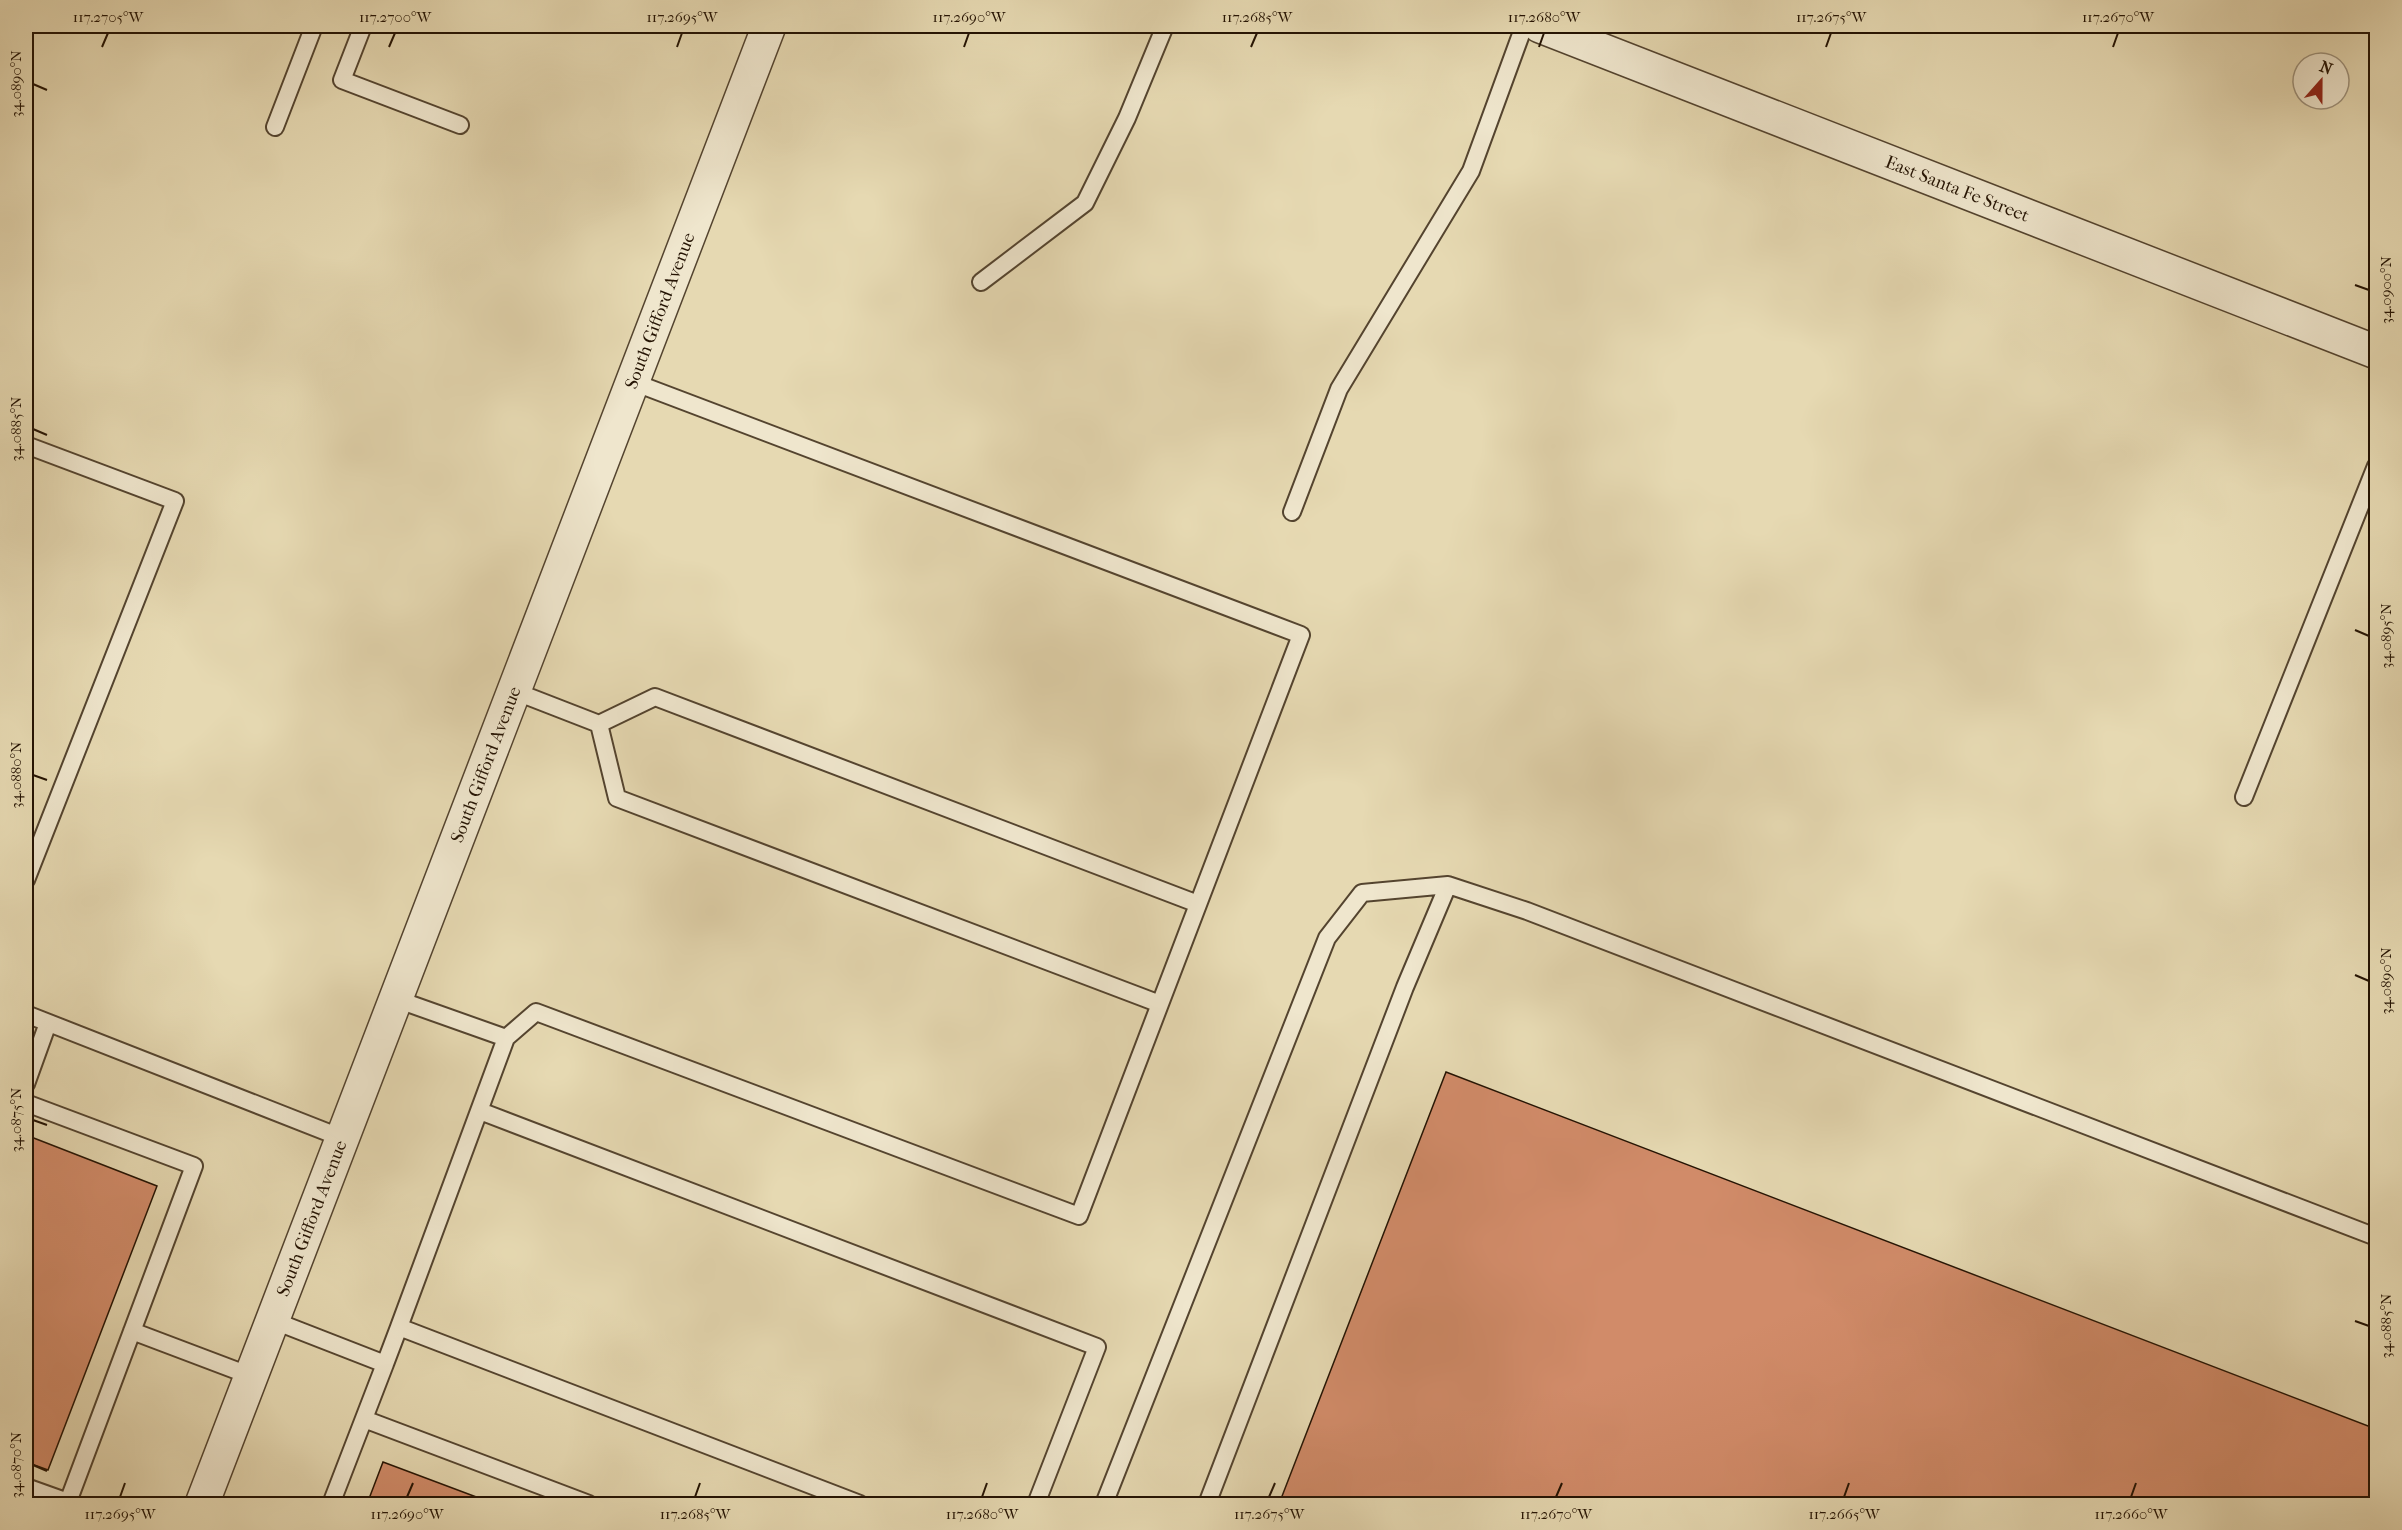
<svg xmlns="http://www.w3.org/2000/svg" width="2402" height="1530" font-family="'IM FELL French Canon',serif">
  <rect width="100%" height="100%" fill="#e6d9b2"/>
  <filter id="stains"><feTurbulence type="fractalNoise" baseFrequency=".00333" numOctaves="4"/><feColorMatrix values="0 0 0 0 .2 0 0 0 0 .09 0 0 0 0 .02 0 0 0 .5 -.17"/></filter>
  <radialGradient id="worn" r=".72"><stop offset=".6" stop-color="#630" stop-opacity="0"/><stop offset="1" stop-color="#630" stop-opacity=".3"/></radialGradient>
  <path fill="#d18b69" stroke="#241303" stroke-width="1.5" d="M1446 1072 2376 1429V1504H1279Z
    M26 1135 157 1186 48 1470 26 1462Z
    M383 1462 495 1504H367Z"/>
  <g fill="none" stroke-linecap="round" stroke-linejoin="round">
    <g stroke="#54442f" stroke-width="20">
      <path id="lane" d="M363 26 342 80 460 125
        M275 127 314 26
        M981 282 1085 203 1127 118 1165 26
        M26 445 175 501 26 880
        M1292 512 1339 389 1471 171 1524 26
        M514 691 599 724 655 697 1198 904
        M599 724 617 798 1160 1004
        M2244 797 2376 466
        M396 999 506 1038 536 1012 1079 1216 1301 635 633 382
        M26 1014 342 1138
        M506 1038 399 1327 860 1504
        M26 1084 48 1023
        M26 1103 194 1166 68 1502 26 1487
        M480 1111 1097 1347 1036 1504
        M272 1320 385 1364 331 1504
        M132 1331 251 1376
        M385 1364 399 1327
        M364 1419 589 1504
        M1104 1504 1327 938 1362 893 1448 885 1527 911 2376 1237
        M1207 1504 1405 987 1448 885"/>
    </g>
    <g stroke="#54442f" stroke-width="36">
      <g id="street">
        <path id="s1" d="M1540 26 2376 352"/>
        <path id="s2" d="M202 1504 769 26"/>
      </g>
    </g>
    <use href="#lane" stroke="#efe6cd" stroke-width="16"/>
    <use href="#street" stroke="#efe6cd" stroke-width="33"/>
  </g>
  <path fill="none" stroke="#241303" stroke-width="2" d="M102 47 108 33M389 47 395 33M677 47 682 33M964 47 969 33M1251 47 1257 33M1539 47 1544 33M1826 47 1831 33M2113 47 2118 33M33 84 47 90M2355 285 2369 290M33 429 47 435M2355 630 2369 636M33 775 47 780M2355 975 2369 981M33 1120 47 1125M2355 1321 2369 1326M33 1465 47 1471M120 1497 125 1483M407 1497 413 1483M695 1497 700 1483M982 1497 987 1483M1269 1497 1275 1483M1556 1497 1562 1483M1844 1497 1849 1483M2131 1497 2136 1483"/>
  <g text-anchor="middle" stroke-width="5" stroke-linejoin="round" paint-order="stroke">
    <g font-size="18" fill="#241303" stroke="#efe6cd">
      <text dy="6" stroke="none"><textPath href="#s1" startOffset="448">East Santa Fe Street</textPath></text>
      <text dy="6" stroke="none"><textPath href="#s2" startOffset="1278">South Gifford Avenue</textPath></text>
      <text dy="6" stroke="none"><textPath href="#s2" startOffset="792">South Gifford Avenue</textPath></text>
      <text dy="6" stroke="none"><textPath href="#s2" startOffset="306">South Gifford Avenue</textPath></text>
    </g>
  </g>
  <rect width="2402" height="1530" fill="none" stroke="#e6d9b2" stroke-width="66"/>
  <g transform="translate(2321 81) rotate(21)"><circle r="28" fill="#efe6cd" stroke="#9e927c" stroke-width="1.5"/>
  <path d="M0-4.5L10 22L0 15L-10 22Z" fill="#8f2418"/>
  <text y="-9" font-size="16" font-weight="bold" text-anchor="middle" fill="#241303">N</text>
  </g>
  <rect x="33" y="33" width="2336" height="1464" fill="none" stroke="#241303" stroke-width="2"/>
  <g font-size="15" text-anchor="middle" fill="#241303">
    <text x="108" y="22">117.2705°W</text>
    <text x="395" y="22">117.2700°W</text>
    <text x="682" y="22">117.2695°W</text>
    <text x="969" y="22">117.2690°W</text>
    <text x="1257" y="22">117.2685°W</text>
    <text x="1544" y="22">117.2680°W</text>
    <text x="1831" y="22">117.2675°W</text>
    <text x="2118" y="22">117.2670°W</text>
    <text transform="translate(16 84) rotate(-90)" y="5">34.0890°N</text>
    <text transform="translate(2386 290) rotate(-90)" y="5">34.0900°N</text>
    <text transform="translate(16 429) rotate(-90)" y="5">34.0885°N</text>
    <text transform="translate(2386 636) rotate(-90)" y="5">34.0895°N</text>
    <text transform="translate(16 775) rotate(-90)" y="5">34.0880°N</text>
    <text transform="translate(2386 981) rotate(-90)" y="5">34.0890°N</text>
    <text transform="translate(16 1120) rotate(-90)" y="5">34.0875°N</text>
    <text transform="translate(2386 1326) rotate(-90)" y="5">34.0885°N</text>
    <text transform="translate(16 1465) rotate(-90)" y="5">34.0870°N</text>
    <text x="120" y="1519">117.2695°W</text>
    <text x="407" y="1519">117.2690°W</text>
    <text x="695" y="1519">117.2685°W</text>
    <text x="982" y="1519">117.2680°W</text>
    <text x="1269" y="1519">117.2675°W</text>
    <text x="1556" y="1519">117.2670°W</text>
    <text x="1844" y="1519">117.2665°W</text>
    <text x="2131" y="1519">117.2660°W</text>
  </g>
  <rect width="100%" height="100%" filter="url(#stains)"/>
  <rect width="100%" height="100%" fill="url(#worn)"/>
</svg>
